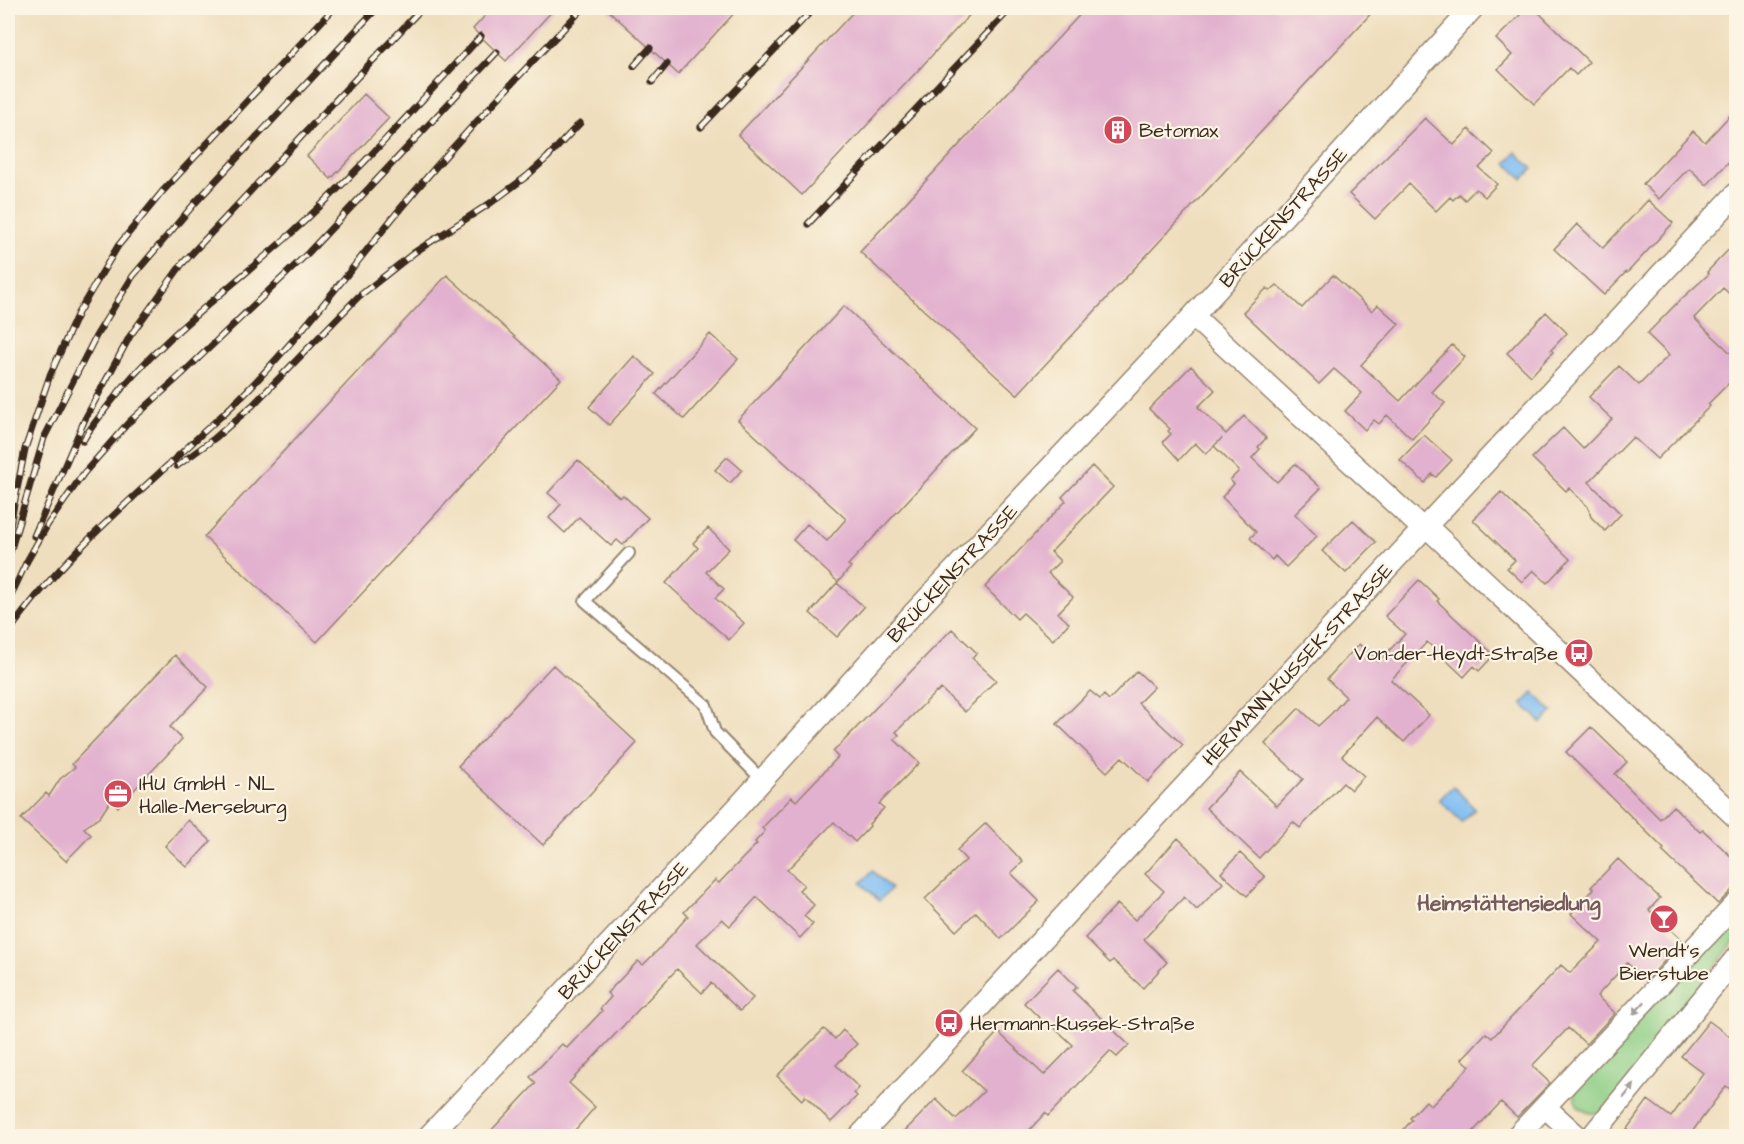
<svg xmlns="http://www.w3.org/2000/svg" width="1744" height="1144" font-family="'Architects Daughter',sans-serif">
  <rect width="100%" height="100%" fill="#fcf5e5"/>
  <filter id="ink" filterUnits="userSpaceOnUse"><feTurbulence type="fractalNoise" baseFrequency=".0167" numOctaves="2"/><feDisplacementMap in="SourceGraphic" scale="12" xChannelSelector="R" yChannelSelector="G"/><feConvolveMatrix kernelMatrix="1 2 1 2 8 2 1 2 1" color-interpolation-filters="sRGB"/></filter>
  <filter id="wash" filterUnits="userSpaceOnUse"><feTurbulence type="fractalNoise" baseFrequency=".008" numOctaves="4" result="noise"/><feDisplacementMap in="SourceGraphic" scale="24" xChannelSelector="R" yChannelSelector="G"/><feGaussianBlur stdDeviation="1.35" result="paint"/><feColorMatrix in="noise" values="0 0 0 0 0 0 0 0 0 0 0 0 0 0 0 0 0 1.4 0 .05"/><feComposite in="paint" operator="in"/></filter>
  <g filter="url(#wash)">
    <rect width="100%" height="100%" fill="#efdebd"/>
    <path fill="#8dce85" stroke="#647c52" stroke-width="1.5" d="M1736 914V939L1615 1098C1611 1102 1605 1109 1600 1112 1591 1116 1578 1110 1575 1100 1574 1095 1576 1090 1578 1085Z"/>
    <path fill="#7fbdf3" stroke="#5d7488" stroke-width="1.5" d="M1516 152 1533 169 1523 179 1506 163Z
      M1533 693 1553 712 1542 723 1522 704Z
      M1453 786 1475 809 1462 822 1439 800Z
      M873 871 891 889 879 901 861 883Z"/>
    <g id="blocks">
      <path fill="#e2b1cf" d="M492 8H555L506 61 473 29Z
        M606 8H739L678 74Z
        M857 8H976L802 195 738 135Z
        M1086 8H1376L1017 395 860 252Z
        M1527 8H1534L1589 62 1576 75 1569 68 1534 104 1498 69 1512 55 1496 39Z
        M364 94 389 118 331 179 307 156Z
        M1737 108V153L1707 185 1689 168 1659 199 1643 184 1693 131 1705 142Z
        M1425 118 1454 145 1469 129 1494 153 1479 168 1497 184 1485 197 1476 189 1465 200 1459 194 1453 200 1450 197 1436 211 1409 184 1375 219 1349 194Z
        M1648 200 1673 223 1627 273 1626 272 1604 295 1554 249 1577 224 1603 248Z
        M1737 241V301L1723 288 1694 318 1737 359V373L1729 381 1730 382 1708 404 1710 406 1657 459 1633 437 1589 482 1621 514 1605 531 1591 517 1588 507 1569 488 1566 491 1532 458 1563 428 1583 449 1612 419 1589 397 1619 366 1639 385 1669 355 1647 334 1677 303 1709 274 1707 272Z
        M447 275 561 379 317 642 204 537Z
        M1333 275 1372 311 1378 305 1399 324 1361 365 1400 401 1452 345 1465 357 1432 392 1445 403 1412 439 1387 415 1379 424 1374 420 1365 430 1345 411 1362 393 1334 369 1319 384 1243 312 1267 288 1270 291 1277 285 1302 308Z
        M844 306 975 428 848 565 851 567 838 582 793 540 807 524 827 541 846 519 738 420Z
        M1546 312 1567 333 1551 350 1553 352 1531 376 1507 353Z
        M710 334 738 359 684 419 656 394Z
        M634 356 655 374 609 425 589 407Z
        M1191 366 1215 390 1198 407 1226 434 1244 416 1266 438 1258 447 1260 449 1252 458 1277 482 1295 464 1321 488 1295 514 1317 536 1286 567 1275 556 1272 560 1250 538 1256 532 1222 497 1234 484 1230 480 1239 471 1214 446 1222 438 1206 454 1195 443 1179 460 1163 442 1171 434 1168 431 1170 429 1149 409Z
        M1424 435 1452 460 1436 477 1432 474 1425 483 1400 460Z
        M727 457 742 470 730 483 715 470Z
        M578 460 620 498 623 495 648 518 623 545 617 540 611 546 579 517 565 533 549 518 561 504 548 493Z
        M1092 466 1113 487 1051 552 1060 561 1048 573 1073 597 1058 613 1069 623 1053 640 1023 613 1017 619 985 587 1066 501 1062 497Z
        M1501 492 1570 559 1547 583 1533 570 1522 582 1507 568 1515 560 1473 520Z
        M1353 520 1376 542 1346 573 1322 551Z
        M708 528 729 549 706 572 724 589 715 598 744 623 729 640 666 583 698 548 693 543Z
        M1419 580 1439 599 1437 601 1494 655 1479 671 1474 666 1464 677 1427 642 1391 680 1429 715 1404 742 1377 717 1342 756 1364 776 1351 790 1343 783 1300 828 1293 822 1259 858 1206 808 1240 772 1277 806 1303 779 1265 744 1299 708 1318 726 1332 713 1346 697 1327 679 1359 644 1378 662 1405 634 1385 616Z
        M837 583 864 607 837 637 810 613Z
        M952 629 977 653 972 658 996 680 965 712 941 689 937 693 936 692 896 732 899 735 894 739 919 763 879 804 884 808 869 824 870 826 855 842 834 822 787 870 804 885 799 890 814 905 804 916 813 924 800 938 757 897 730 926 722 919 697 944 753 998 740 1011 711 983 702 993 677 969 569 1083 595 1107 569 1137H485L536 1083 530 1077 562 1044 567 1048 602 1011 600 1009 611 997 607 993 638 961 643 965 658 950 688 916 684 912 715 880 719 883 743 858 757 844 755 842 765 831 762 828 792 797 796 801 838 757 833 752Z
        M175 655 208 687 170 727 182 739 118 807 111 800 100 817 84 828 91 835 66 861 21 819 46 793 49 796 60 779 75 767 72 764Z
        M553 665 637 743 543 845 458 766Z
        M1137 671 1154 687 1138 703 1183 745 1148 782 1122 757 1107 772 1057 724 1090 691 1100 699 1104 695 1109 700Z
        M1591 727 1627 762 1615 774 1660 819 1673 806 1700 832 1703 830 1737 862V885L1718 904 1662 851 1664 849 1566 752Z
        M188 820 211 841 187 867 165 846Z
        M986 823 1023 862 1011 873 1039 901 1001 939 976 912 956 931 925 899 966 860 957 850Z
        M1178 838 1223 883 1197 910 1184 897 1144 939 1167 962 1143 988 1113 960 1110 963 1085 938 1117 904 1135 920 1164 891 1145 874Z
        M1240 853 1265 877 1247 896 1221 873Z
        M1618 859 1660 898 1649 910 1683 941 1646 981 1627 963 1597 996 1615 1013 1586 1044 1568 1028 1549 1048 1532 1066 1550 1083 1517 1117 1501 1102 1468 1137H1397L1412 1120 1410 1118 1426 1101 1431 1106 1470 1066 1462 1059 1486 1033 1492 1038 1561 965 1570 973 1601 942 1571 914 1594 889 1591 887Z
        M1058 968 1077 987 1073 991 1129 1045 1117 1057 1110 1051 1048 1116 1045 1113 1023 1137H899L936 1099 956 1119 984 1091 962 1071 998 1032 1044 1075 1073 1045 1046 1020 1044 1022 1024 1003Z
        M1709 1021 1737 1042V1094L1726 1086 1692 1132 1698 1137H1621L1648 1100 1671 1117 1703 1073 1681 1056Z
        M824 1029 835 1039 843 1030 857 1044 836 1065 859 1088 854 1093 857 1096 831 1122 805 1096 802 1100 777 1076Z"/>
    </g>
  </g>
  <g filter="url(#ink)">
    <use href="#blocks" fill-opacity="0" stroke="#95846e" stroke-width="1.5"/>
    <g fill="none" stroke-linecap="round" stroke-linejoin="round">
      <g stroke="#95846e" stroke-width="14">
        <path id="service" d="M629 553 585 601 706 705 715 732 762 780"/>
      </g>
      <g stroke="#95846e" stroke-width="24">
        <path id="minor" d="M1193 316 1423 529
          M1426 526 1736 817
          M1545 1107 1577 1136
          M429 1136 737 808 911 616 1193 316 1473 8
          M860 1136 1426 526 1736 194
          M1517 1136 1736 904
          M1592 1136 1736 958"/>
      </g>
      <use href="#service" stroke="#fff" stroke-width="10"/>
      <use href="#minor" stroke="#fff" stroke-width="21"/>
      <g stroke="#3b2a1e" stroke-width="7">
        <path id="rail" d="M634 66 650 48
          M652 82 667 64
          M701 127 814 8
          M808 224 1011 8
          M83 441C89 429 99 418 107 407 156 342 224 293 285 239 355 176 417 105 481 36
          M177 466 215 438 253 405 358 297 415 252 492 202 527 176 547 158 580 123
          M9 530 25 449 50 375 78 313 118 246 162 192 334 8
          M34 536 85 419 130 336 182 264 422 8
          M8 559 44 438 96 336 133 276 195 203 377 8
          M8 602 26 563 48 524 84 473 129 422 182 374 308 253 497 52
          M8 633C58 562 126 504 190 445 205 430 221 417 236 402 296 342 347 274 400 209 458 139 521 74 583 8"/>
      </g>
      <use href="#rail" stroke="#fcf5e5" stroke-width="4.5" stroke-dasharray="14" stroke-linecap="butt"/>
    </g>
    <defs><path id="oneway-solid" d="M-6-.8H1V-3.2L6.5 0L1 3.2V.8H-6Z" transform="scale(1.5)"/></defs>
    <g fill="#a79f9a">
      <use href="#oneway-solid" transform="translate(1639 1008) rotate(133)"/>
      <use href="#oneway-solid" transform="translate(1629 1091) rotate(-51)"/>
    </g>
  </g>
  <defs>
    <g id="building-disc" transform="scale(1.5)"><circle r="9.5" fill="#d1495b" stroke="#fcf5e5"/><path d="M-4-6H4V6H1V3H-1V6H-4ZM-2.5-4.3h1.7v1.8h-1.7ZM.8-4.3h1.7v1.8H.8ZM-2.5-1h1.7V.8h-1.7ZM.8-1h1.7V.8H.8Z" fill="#fff"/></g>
    <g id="bus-disc" transform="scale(1.5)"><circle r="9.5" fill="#d1495b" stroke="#fcf5e5"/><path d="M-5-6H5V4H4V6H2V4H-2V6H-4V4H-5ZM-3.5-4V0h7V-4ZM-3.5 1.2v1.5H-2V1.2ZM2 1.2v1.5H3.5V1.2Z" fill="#fff"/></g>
    <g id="office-disc" transform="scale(1.5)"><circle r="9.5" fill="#d1495b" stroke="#fcf5e5"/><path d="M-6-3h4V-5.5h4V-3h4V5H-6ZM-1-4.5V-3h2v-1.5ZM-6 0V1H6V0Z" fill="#fff"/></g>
    <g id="bar-disc" transform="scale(1.5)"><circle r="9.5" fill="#d1495b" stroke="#fcf5e5"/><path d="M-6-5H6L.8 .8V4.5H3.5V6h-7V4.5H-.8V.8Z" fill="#fff"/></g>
  </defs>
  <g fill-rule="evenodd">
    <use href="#building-disc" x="1118" y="130"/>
    <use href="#bus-disc" x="1579" y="653"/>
    <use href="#office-disc" x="118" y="794"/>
    <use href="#bar-disc" x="1664" y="919"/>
    <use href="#bus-disc" x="949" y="1023"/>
  </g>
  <g text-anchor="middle" stroke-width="4.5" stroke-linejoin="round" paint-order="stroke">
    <g font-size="20" fill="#3b2a1e" stroke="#fcf5e5" text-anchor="start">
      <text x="1139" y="137">Betomax</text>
      <text x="1558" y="660" text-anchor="end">Von-der-Heydt-Straße</text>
      <text x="139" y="790">IHU GmbH - NL<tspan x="139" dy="23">Halle-Merseburg</tspan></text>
      <text x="1664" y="957" text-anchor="middle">Wendt's<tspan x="1664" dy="23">Bierstube</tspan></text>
      <text x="970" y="1030">Hermann-Kussek-Straße</text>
    </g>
    <g font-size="20" fill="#3b2a1e" stroke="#fcf5e5">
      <text transform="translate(1283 217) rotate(-48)" y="7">BRÜCKENSTRASSE</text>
      <text transform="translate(952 573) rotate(-47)" y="7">BRÜCKENSTRASSE</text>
      <text transform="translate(1297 664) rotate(-47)" y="7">HERMANN-KUSSEK-STRASSE</text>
      <text transform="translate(623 930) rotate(-47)" y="7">BRÜCKENSTRASSE</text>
    </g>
    <g font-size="21" font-weight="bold" fill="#75595c" stroke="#fcf5e5">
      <text x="1509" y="910">Heimstättensiedlung</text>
    </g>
  </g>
  <rect width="1744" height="1144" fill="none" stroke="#fcf5e5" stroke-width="30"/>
</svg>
